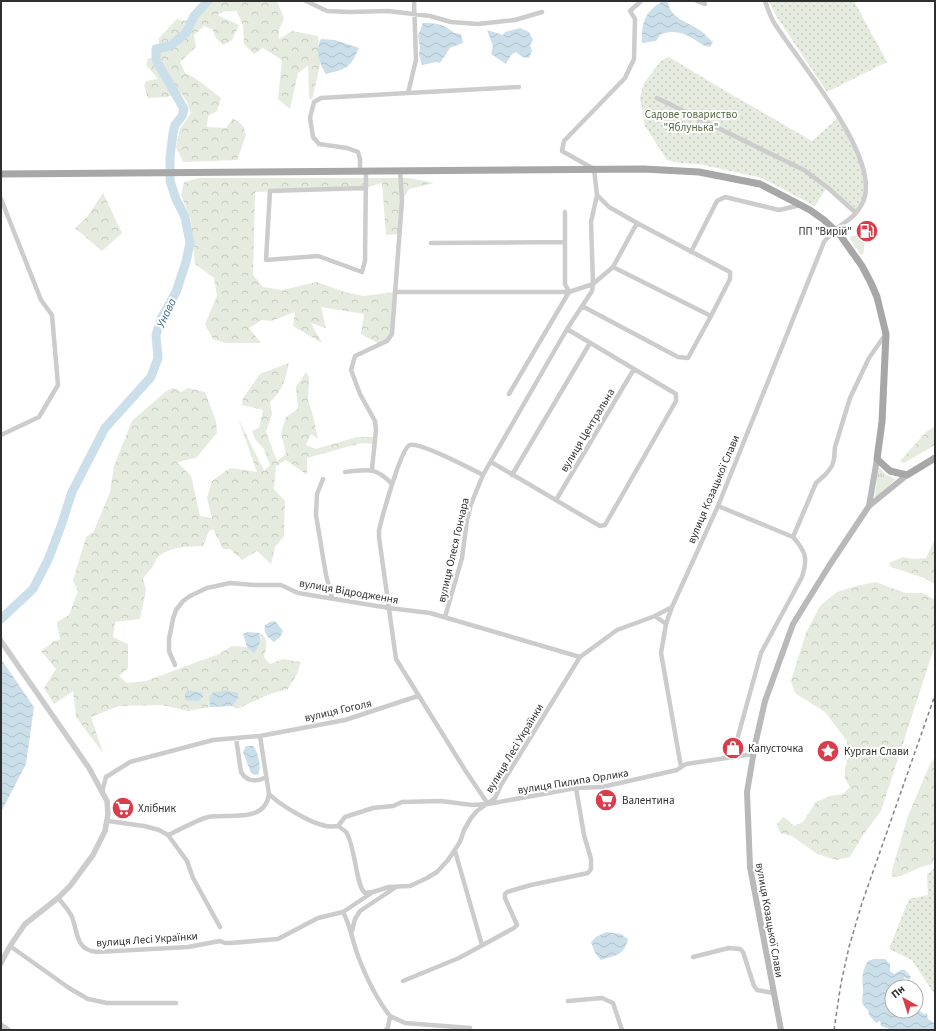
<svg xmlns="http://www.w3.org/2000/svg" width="936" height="1031" font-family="'Source Sans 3',sans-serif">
  <defs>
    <pattern id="grass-tufts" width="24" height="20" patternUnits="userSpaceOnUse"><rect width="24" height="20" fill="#e5ebde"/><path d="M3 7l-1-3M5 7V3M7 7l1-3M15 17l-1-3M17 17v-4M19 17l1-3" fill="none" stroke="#c5cabf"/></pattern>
    <pattern id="forest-crowns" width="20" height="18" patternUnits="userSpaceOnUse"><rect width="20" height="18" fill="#e5ebde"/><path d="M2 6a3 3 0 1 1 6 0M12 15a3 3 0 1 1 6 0" fill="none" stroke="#c5cabf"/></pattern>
    <pattern id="garden-dots" width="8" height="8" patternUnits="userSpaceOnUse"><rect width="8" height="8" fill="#e5ebde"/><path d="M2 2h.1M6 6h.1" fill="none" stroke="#c5cabf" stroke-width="1.8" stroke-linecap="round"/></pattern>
    <pattern id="water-waves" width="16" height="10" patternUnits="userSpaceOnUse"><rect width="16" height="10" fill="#cbdfea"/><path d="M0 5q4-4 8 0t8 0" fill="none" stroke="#afc0c9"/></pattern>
  </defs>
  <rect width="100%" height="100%" fill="#fff"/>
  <path fill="url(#grass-tufts)" d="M853 236C864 236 866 244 863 254L861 255 850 239V237Z
    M878 466 886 475 896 479 875 498Z"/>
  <path fill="url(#forest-crowns)" d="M212 1H277L284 18 279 30V39L292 31 318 36 320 65 312 100 309 98 308 66 298 73 290 109 278 99 282 60 263 48 254 54 244 44 243 26 237 11H225L217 15 239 25 232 40 223 45 216 38 212 29 204 26 194 35 196 47 180 62 185 73 195 78 221 98 217 111 208 116 207 127 226 128 233 118 243 126 246 135 237 160 183 162 176 147 180 129 191 113 187 102 181 93 167 97 148 98 144 86 146 81 158 79 146 65 148 59 159 55V38L177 19 183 21 197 19 207 6Z
    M199 178H409L434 183 409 189 402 201 399 234 386 235 382 183 365 188 255 192 253 275 263 287 282 290 317 282 345 292 363 296 395 292 392 334 387 341 379 344 361 334 364 314 321 307 326 328 311 323 322 343 293 326 295 312 271 321 262 320 249 328 261 343H225L213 339 205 324 217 296 214 278 195 264 191 220 181 195 184 182Z
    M103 193 122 233 102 251 75 228 87 217Z
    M289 363C285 380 283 390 270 402L272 414 266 432 277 461 286 454 281 433 286 417 298 409 296 387 306 372 309 377 308 400 313 416 318 439 311 434 306 445 316 449 357 437H375V444L361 443 307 458V475L286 460 276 466 274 489 285 501 284 536 275 547 271 564 257 551 242 560 230 549H223L213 529 209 531 203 546C187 547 170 546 157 558 155 560 155 564 153 566 150 571 146 573 143 579L146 590 140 619 115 622 113 637 128 644V668L119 676 127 683 146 681 219 654 232 646 247 647 254 652 261 638 259 633C270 637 266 648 264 657L270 664 283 659 301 662 297 674 288 689 270 694 237 709 232 706 237 700 209 697 210 707 188 711 162 705 119 706 91 717 103 753 76 717 73 691 54 704 44 688 56 669 41 651 54 641 60 640 57 622 69 615 78 591 73 581 86 537 94 531 110 492 114 466 132 421 165 392 173 388 181 392 188 388 205 392 216 421 217 433 196 458 177 462 191 476 200 516 212 518 207 498 212 481 230 468 257 472 238 418 264 471 270 465 264 449 255 439 252 431 259 428 263 410 242 405 243 398 260 374Z
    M935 427V445L904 463 900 461 927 431Z
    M935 539V584L924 578 891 567 889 563 903 557 913 559 926 558Z
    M876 582 905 593H923L935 600V645L881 811 861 838 850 857 837 860 817 854 792 836 780 833 777 824 783 817 788 820 794 826 803 822 816 802 830 796 843 794 850 787 845 779V768L849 756 847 741 825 712 795 693 791 681 806 633 820 606 837 592 856 586Z
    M935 757V858L932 864 921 867 901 876 892 877V870L908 816 930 764Z"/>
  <path fill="url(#garden-dots)" d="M769 1H854L887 62 827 92 775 14Z
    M669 57 722 89 812 141 839 117C847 131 871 178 867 193 866 200 860 207 856 213L827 187 815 206 762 178 699 164 679 163 667 160 645 126 640 98 644 83 661 61Z
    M935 867V995L912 960 889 949 909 899 928 895 927 875Z"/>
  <path fill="url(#water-waves)" d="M662 1H666L668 3C671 19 689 22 701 31 706 35 709 39 713 42L710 47C702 46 699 42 692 38 681 32 673 30 661 34L656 41 642 43C641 33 643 16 652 9 655 5 659 5 662 1Z
    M423 23C435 23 445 24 454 33L461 34 463 43 450 48 440 63 436 62 422 65 419 54 420 48 418 36Z
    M520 28 529 32 533 40 530 45 532 51 529 58 523 57 516 52 511 55 506 64 491 54 493 46 487 30 503 35 505 32Z
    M321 39 335 40 359 48C350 68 347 69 326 74 319 64 315 50 321 39Z
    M275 621 283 631 280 637 274 642C268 637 263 634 265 625L270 622Z
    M247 632 259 633C262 641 259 646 254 653L247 647 243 634Z
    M1 659 34 707 26 764 1 812Z
    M188 690 202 693 203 697 198 701 185 700V693Z
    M225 690 238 693 237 700 232 706 210 707 209 697 213 693Z
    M246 746H253C258 750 262 769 258 774L254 775 251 773 243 752Z
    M606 932 621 934 628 939C624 956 616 955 601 960L595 953 591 942 596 937Z
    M874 959H885L890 964V971L894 974 901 970H905L911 977 909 980 904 977 903 981 907 987H892V1011H916V1003L917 1009 924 1014 927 1013 928 1019 934 1023 935 1030H892L881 1026 880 1021 876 1023 869 1015 868 1010C866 1008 863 1006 862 1002 862 999 863 996 863 993 863 978 860 975 868 961Z"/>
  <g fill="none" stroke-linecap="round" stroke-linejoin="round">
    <path stroke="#cbdfea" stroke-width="9" d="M1 619 33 589 48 560 61 526 72 492 105 428 151 377 158 358 156 335 161 319 176 292 186 262 190 243 185 217 176 199 170 181V157L173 133 175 125 182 116 184 109 156 60V49L170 46 186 33 194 16 208 1"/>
    <path stroke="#ccc" stroke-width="4.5" d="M306 1 327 11 350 12 388 11 430 16 451 22 478 24 515 20 542 12
      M697 1 705 4
      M408 93 519 87
      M657 98 804 170 827 187 856 213
      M360 171V159L358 152 347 148 319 144 313 137 310 118 314 102 321 98 408 93 416 60 414 1
      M365 188 270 191 266 260 318 256 362 272 365 261 366 171
      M1 199 41 300 52 315 58 385 39 417 1 435
      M431 243 565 242
      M691 252 717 201 725 197 779 210 801 205
      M613 267 711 316 730 279V272L637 223
      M395 292H569L593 284 613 267 637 223 609 207 597 195
      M582 306 678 357 688 358 711 316
      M509 394 569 292 565 284V212
      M491 462 600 526 605 525 676 401V394L567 329
      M372 469 376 430 375 421 360 394 351 370 355 356 387 341 392 334 402 200 400 170
      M345 472C368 470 375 466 392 484
      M483 475C471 469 421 442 410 445 401 447 382 518 379 530V537L396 659 465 770 488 804
      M512 475 590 343
      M323 479 317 494 316 515 326 575 332 598
      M556 500 634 369
      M718 506 793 537
      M655 616 666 624
      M445 617 462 558 467 520 471 504 483 475 567 329 592 291 593 284 591 222 597 195 594 169 562 151 564 141 625 78 634 59 635 19 630 11 641 1
      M175 665 169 651V639L173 619 176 610 183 601 190 596 207 588 230 583 254 585H281L298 593 389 608 430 613 580 657
      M260 736 269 794
      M236 738 241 772C247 782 257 782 266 777
      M732 758 761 653 802 577C808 558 806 552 793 537L816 483 826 474 832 466 834 459 835 447 850 398 869 358 885 335
      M681 767 661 653 666 624 672 607 718 506 824 242C827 238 830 234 834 231 845 221 855 218 862 204 886 161 795 58 773 21 770 15 767 7 765 1
      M102 792 106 777 130 762 213 740 260 736 345 720 418 696
      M108 821 144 826 159 830 168 835 187 861 193 878 220 927
      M338 826 345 817 373 808 393 806 402 802 441 801 472 805 488 804 576 788 602 787 677 770 686 764 753 754
      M168 835C179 830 197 820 208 817 229 813 265 824 269 794 280 805 310 823 326 826 330 827 335 826 338 826 341 828 344 830 346 832 355 844 356 887 365 893L372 892
      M455 851 482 945
      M58 898C63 904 69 910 72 917 78 932 75 950 97 952L188 947 220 941 225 943H231L278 939 318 918 343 912 373 892 389 887 410 886 427 878 437 872 448 860 460 842 464 830 471 818 477 811 495 798 501 785 580 657 617 630 655 616 672 607
      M343 912C351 927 352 940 358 956 366 977 375 997 390 1016L388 1027 386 1030
      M352 931 355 919 360 911 396 887
      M10 946 69 988 88 999 107 1003H176
      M693 957 729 948 740 949 743 952 754 986 757 990 773 993
      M403 981 459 958 514 928 517 925 505 898V894L507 892 531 885 588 873 591 869V859L584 835 576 788
      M568 1001 602 998 613 1003 622 1030
      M390 1016 405 1023 470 1028"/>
    <path stroke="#ccc" stroke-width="5.5" d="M1 641 89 768 107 801 108 814 105 831 93 855 70 886 58 898 25 924 10 946 1 963
      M1 1025 8 1030"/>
    <path stroke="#b9b9b9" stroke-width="6" d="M869 506 877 459
      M781 1030 750 867 747 792 755 745 765 701 793 624 829 566 869 506 907 475"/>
    <path stroke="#a7a7a7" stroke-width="7" d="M1 174 644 169 699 172 760 184 810 210 824 220 840 235 862 266 871 283 877 297 886 334 882 422 877 459 890 471 907 475 935 458"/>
    <path stroke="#848484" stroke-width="1.5" stroke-dasharray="4 3" stroke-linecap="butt" d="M834 1030 841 983 849 947 862 903 935 695"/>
  </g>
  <defs>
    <g id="fuel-disc" transform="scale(1.15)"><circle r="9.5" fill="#db3c4b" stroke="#fff"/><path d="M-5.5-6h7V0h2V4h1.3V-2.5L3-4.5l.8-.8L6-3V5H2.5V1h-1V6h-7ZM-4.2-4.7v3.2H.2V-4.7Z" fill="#fff"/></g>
    <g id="shop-disc" transform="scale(1.15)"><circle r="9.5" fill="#db3c4b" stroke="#fff"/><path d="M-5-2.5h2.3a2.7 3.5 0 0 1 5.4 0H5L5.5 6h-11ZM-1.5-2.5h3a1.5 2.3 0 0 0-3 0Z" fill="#fff"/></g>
    <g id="sight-disc" transform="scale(1.15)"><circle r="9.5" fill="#db3c4b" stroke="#fff"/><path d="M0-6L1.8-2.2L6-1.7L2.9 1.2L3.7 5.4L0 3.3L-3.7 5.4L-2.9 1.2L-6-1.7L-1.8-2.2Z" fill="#fff"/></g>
    <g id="supermarket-disc" transform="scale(1.15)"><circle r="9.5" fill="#db3c4b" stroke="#fff"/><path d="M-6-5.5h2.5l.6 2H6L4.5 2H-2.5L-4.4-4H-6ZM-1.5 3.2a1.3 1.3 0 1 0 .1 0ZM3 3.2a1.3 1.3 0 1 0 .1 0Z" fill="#fff"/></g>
  </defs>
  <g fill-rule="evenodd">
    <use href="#fuel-disc" x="867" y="231"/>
    <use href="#shop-disc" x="733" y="748"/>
    <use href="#sight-disc" x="828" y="751"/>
    <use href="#supermarket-disc" x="606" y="800"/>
    <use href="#supermarket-disc" x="123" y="808"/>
  </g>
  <g text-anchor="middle" stroke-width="4" stroke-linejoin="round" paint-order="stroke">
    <g font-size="11" fill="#53683f" stroke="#fff">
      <text x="691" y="118">Садове товариство<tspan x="691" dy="13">"Яблунька"</tspan></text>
    </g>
    <g font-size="11" fill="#2f2f2f" stroke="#fff" text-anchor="start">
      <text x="852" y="235" text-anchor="end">ПП "Вирій"</text>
      <text x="748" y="752">Капусточка</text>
      <text x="844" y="755">Курган Слави</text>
      <text x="622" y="804">Валентина</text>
      <text x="138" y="812">Хлібник</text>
    </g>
    <g font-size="11" fill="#2f2f2f" stroke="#fff">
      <text transform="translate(587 430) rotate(-59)" y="4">вулиця Центральна</text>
      <text transform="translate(713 489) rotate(-67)" y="4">вулиця Козацької Слави</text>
      <text transform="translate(453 550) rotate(-77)" y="4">вулиця Олеся Гончара</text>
      <text transform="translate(349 591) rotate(10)" y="4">вулиця Відродження</text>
      <text transform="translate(338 710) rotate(-13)" y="4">вулиця Гоголя</text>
      <text transform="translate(514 748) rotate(-59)" y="4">вулиця Лесі Українки</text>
      <text transform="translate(573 781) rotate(-9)" y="4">вулиця Пилипа Орлика</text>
      <text transform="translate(770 920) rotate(80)" y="4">вулиця Козацької Слави</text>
      <text transform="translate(147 939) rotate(-4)" y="4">вулиця Лесі Українки</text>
    </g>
    <g font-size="12" font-style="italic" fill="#41718c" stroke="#fff">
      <text transform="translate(166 313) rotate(-65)" y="4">Унава</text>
    </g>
  </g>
  <rect width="936" height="1031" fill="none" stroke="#2f2f2f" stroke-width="4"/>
  <g transform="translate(904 999) rotate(321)"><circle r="19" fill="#ffffff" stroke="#acacac"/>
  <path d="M0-3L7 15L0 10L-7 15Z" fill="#db3c4b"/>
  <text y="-6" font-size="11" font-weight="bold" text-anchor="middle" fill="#2f2f2f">Пн</text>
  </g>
</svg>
